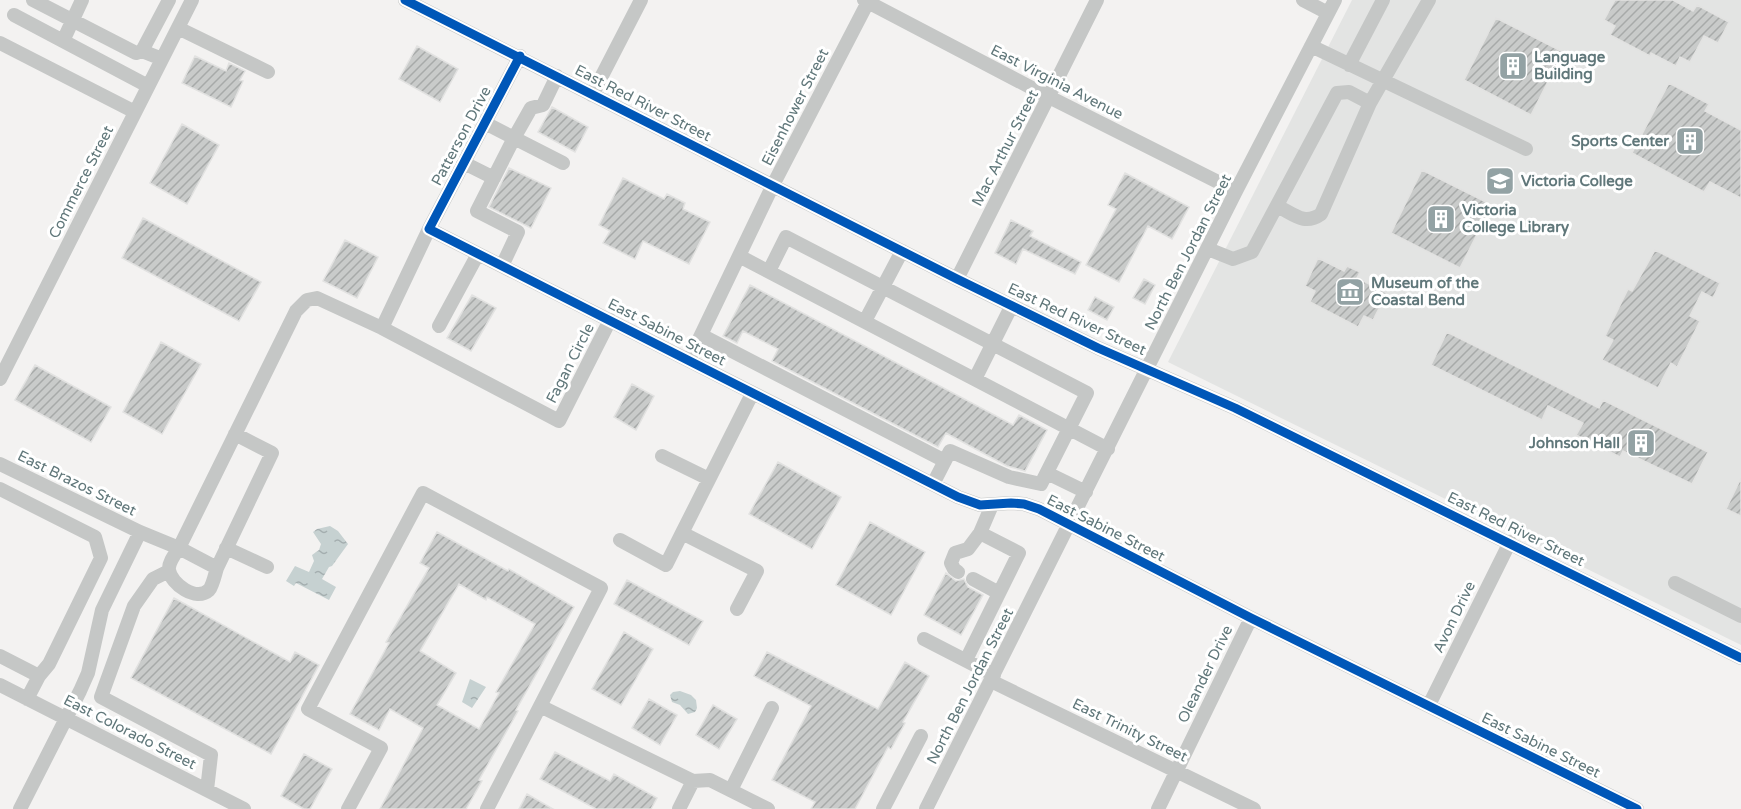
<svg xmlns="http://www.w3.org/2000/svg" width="1741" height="809" font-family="'Varela Round',sans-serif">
  <defs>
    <pattern id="water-ripples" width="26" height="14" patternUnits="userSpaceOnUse" patternTransform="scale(1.5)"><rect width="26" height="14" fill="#c6d1d1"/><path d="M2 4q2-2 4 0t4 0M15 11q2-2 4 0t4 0" fill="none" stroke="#a4aeaf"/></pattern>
    <pattern id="building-hatch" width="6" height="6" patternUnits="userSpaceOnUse" patternTransform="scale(1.5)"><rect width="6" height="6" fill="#c9cbca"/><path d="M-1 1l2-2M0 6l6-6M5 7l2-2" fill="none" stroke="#a7aaa9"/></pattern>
  </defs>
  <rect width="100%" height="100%" fill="#f3f2f1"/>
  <path fill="#e3e4e3" d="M1352 0H1741V645L1168 362Z"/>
  <path fill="url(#water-ripples)" d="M330 526 338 531 348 544 332 566 329 567 322 579 336 587 329 600 296 583 294 586 286 581 295 566 309 572 314 561 312 555 319 550 321 544 313 532 317 529Z
    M470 679 486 687 472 708 462 702Z
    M680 691 691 695 696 700 697 708 695 712 688 714 680 705 672 702 670 695 673 692Z"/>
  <path fill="url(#building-hatch)" stroke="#e2e2e1" stroke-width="1.5" fill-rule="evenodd" d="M1615 0H1673L1693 11 1697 5 1729 22 1718 43 1704 36 1690 62 1680 57 1676 66 1651 53 1650 56 1610 35 1615 26 1604 20Z
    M1496 18 1563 52 1531 115 1464 80Z
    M417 46 458 69 440 102 399 79Z
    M195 56 226 71 229 63 245 71 240 80 243 81 231 107 182 83Z
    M1669 83 1709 104 1705 111 1741 130V198L1710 182 1704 192 1632 153Z
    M552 107 588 127 575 152 538 132Z
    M182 124 219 145 187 204 150 183Z
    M509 168 551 188 531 228 489 207Z
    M1422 170 1492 205 1460 268 1391 233Z
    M1125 173 1189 207 1172 239 1148 226 1119 282 1086 265 1116 209 1108 205Z
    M623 178 664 199 667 194 685 203 683 209 710 222 689 264 643 241 635 259 603 243 610 231 599 225Z
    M143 218 261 282 239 321 122 258Z
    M1011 220 1033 231 1030 236 1081 262 1075 274 1023 249 1016 264 995 253Z
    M345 240 378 257 357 298 323 281Z
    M1655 250 1720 283 1713 298 1702 292 1690 316 1700 321 1677 367 1671 363 1658 388 1602 360 1613 340 1605 336 1628 289 1632 291Z
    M1318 258 1344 271 1347 266 1360 272 1357 278 1387 293 1373 320 1364 316 1358 327 1310 302 1315 291 1305 286Z
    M1144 279 1155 285 1145 304 1133 298Z
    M750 285 1013 425 1019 415 1047 430 1025 471 1007 466 946 433 938 447 772 361 778 349 743 331 737 343 723 336Z
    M472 295 496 308 471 351 447 338Z
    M1095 297 1114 307 1107 320 1088 310Z
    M1447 332 1599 408 1603 400 1708 452 1692 484 1623 451 1620 457 1576 435 1583 423 1548 406 1542 420 1431 365Z
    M161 342 201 364 162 434 123 412Z
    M35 365 111 407 91 442 15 400Z
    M632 384 654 396 636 430 614 417Z
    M778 462 841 497 812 549 749 514Z
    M1741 478V516L1726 509Z
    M870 522 925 552 891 615 836 585Z
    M437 532 508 571 509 569 574 607 516 710 518 711 479 780 482 781 466 809H380L423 728 390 709 379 730 350 714 389 643 386 642 429 568 420 563ZM459 584 486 600 487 597 535 624 496 692 499 693 479 729 437 705 456 673 420 651Z
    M946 573 956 581 964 579 968 587 983 595 961 635 924 615Z
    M627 580 703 621 689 645 614 604Z
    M174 598 290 662 295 652 319 665 271 754 131 678Z
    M624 632 653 649 621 705 592 689Z
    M767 652 878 709 905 662 929 676 903 722 905 723 891 749 888 747 855 809H811L815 802 772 780 811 706 754 676Z
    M649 699 677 715 660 745 632 728Z
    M713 705 737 719 719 749 696 735Z
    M555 752 610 781 614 774 657 798 651 809H596L540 779Z
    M304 754 332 769 310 809H304L281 796Z
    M527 794 553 809H519Z"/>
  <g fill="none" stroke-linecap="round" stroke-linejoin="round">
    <path stroke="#c5c7c6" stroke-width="14" d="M33 0 136 53 142 51 162 59
      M405 0 957 279 1098 348 1235 408 1741 658
      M864 0 1049 97 1236 191
      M1303 0 1328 13
      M14 15 148 86
      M178 28 268 72
      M63 41 82 0
      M0 43 135 112
      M1311 46 1526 149
      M142 51 169 0
      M1349 65 1383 0
      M557 76 543 105 531 108 514 138 563 163
      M592 95 641 0
      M485 123 514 138 477 211 518 232 502 266
      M464 163 494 178
      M1277 206C1294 214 1304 226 1321 214L1370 103 1429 0
      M429 229 958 497 980 505 1011 503 1024 504 1039 509 1251 618 1637 809
      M1208 249 1233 259 1252 252 1337 93 1349 92 1370 103
      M739 256 1108 449
      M769 271 786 237 1087 393 1041 484 1009 477 950 451 933 484
      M957 279 1097 0
      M865 321 902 251
      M439 326 478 254
      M382 328 559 421 610 320
      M701 335 945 461
      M689 360 773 185 869 0
      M0 379 192 0
      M975 379 1012 305
      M662 456 709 479
      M0 464 140 532 179 548 296 311 307 300 317 298 382 328 429 229 520 56
      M1047 473 1086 492
      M0 489 95 537 101 558 49 664 39 676
      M620 540 666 565 682 533
      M179 548 217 568C215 574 213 585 209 590 196 602 171 584 169 570 168 563 175 554 179 548Z
      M226 548 267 567
      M217 568 272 453 235 434
      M169 571 153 579 134 606 101 697 211 755 207 790
      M958 572 954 569 951 563 955 553 968 549 980 533
      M973 579 999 593
      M1675 583 1741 616
      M737 609 757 571 682 533 752 394
      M924 639 994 675
      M0 656 39 676 27 699
      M966 660 1019 553 980 533 992 505
      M991 681 1254 809
      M0 685 244 809
      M1429 705 1510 542
      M540 706 693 781 679 809
      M693 781 710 780 768 809
      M731 790 772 708
      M20 809 80 691 88 673 102 610 140 532
      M348 809 381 748 308 709 423 493 601 588 487 809
      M883 809 921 736
      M926 809 1236 191 1335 0
      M1158 809 1251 618"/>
    <g stroke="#fff" stroke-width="13">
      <path id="cycleway" d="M405 0 957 279 1098 348 1235 408 1741 658
        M520 56 429 229 958 497 980 505 1011 503 1024 504 1039 509 1251 618 1637 809"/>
    </g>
    <use href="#cycleway" stroke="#0057b8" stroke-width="9"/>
  </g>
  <defs>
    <g id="building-square" transform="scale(1.5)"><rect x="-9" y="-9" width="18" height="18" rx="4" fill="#93a2a4" stroke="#fff"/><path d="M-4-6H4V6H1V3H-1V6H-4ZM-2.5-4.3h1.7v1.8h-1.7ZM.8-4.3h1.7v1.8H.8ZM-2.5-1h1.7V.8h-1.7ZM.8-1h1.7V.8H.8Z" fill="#fff"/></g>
    <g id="university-square" transform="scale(1.5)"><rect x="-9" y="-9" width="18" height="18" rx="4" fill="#93a2a4" stroke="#fff"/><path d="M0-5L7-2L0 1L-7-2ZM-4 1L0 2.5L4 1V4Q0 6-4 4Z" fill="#fff"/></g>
    <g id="museum-square" transform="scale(1.5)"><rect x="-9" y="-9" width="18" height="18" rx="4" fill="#93a2a4" stroke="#fff"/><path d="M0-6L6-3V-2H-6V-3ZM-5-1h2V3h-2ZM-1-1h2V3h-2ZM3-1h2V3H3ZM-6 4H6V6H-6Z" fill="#fff"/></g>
  </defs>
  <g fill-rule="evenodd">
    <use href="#building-square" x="1513" y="66"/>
    <use href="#building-square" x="1690" y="141"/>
    <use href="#university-square" x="1500" y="181"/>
    <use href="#building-square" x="1441" y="219"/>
    <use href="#museum-square" x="1350" y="292"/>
    <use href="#building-square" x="1641" y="443"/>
  </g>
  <g text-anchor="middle" stroke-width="6" stroke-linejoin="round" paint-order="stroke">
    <g font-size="15" font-weight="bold" fill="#60777a" stroke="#fff" text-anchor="start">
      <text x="1534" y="62">Language<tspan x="1534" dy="17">Building</tspan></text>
      <text x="1669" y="146" text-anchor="end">Sports Center</text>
      <text x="1521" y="186">Victoria College</text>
      <text x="1462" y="215">Victoria<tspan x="1462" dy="17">College Library</tspan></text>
      <text x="1371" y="288">Museum of the<tspan x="1371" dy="17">Coastal Bend</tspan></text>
      <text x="1620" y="448" text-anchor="end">Johnson Hall</text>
    </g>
    <g font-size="15" fill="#60777a" stroke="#fff">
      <text transform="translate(1057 82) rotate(27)" y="5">East Virginia Avenue</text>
      <text transform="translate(643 103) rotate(27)" y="5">East Red River Street</text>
      <text transform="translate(795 107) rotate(-63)" y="5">Eisenhower Street</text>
      <text transform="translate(461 136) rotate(-62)" y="5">Patterson Drive</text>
      <text transform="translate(1005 148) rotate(-63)" y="5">Mac Arthur Street</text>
      <text transform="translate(81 182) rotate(-63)" y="5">Commerce Street</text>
      <text transform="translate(1188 252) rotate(-63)" y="5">North Ben Jordan Street</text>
      <text transform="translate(1077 319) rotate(25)" y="5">East Red River Street</text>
      <text transform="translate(667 332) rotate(27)" y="5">East Sabine Street</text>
      <text transform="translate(570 363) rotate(-63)" y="5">Fagan Circle</text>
      <text transform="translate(77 483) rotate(26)" y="5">East Brazos Street</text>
      <text transform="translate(1106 528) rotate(27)" y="5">East Sabine Street</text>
      <text transform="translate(1516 529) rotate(26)" y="5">East Red River Street</text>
      <text transform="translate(1454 617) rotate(-64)" y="5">Avon Drive</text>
      <text transform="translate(1205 674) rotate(-64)" y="5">Oleander Drive</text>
      <text transform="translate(970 686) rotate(-63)" y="5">North Ben Jordan Street</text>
      <text transform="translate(1130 730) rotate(26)" y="5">East Trinity Street</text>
      <text transform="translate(130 732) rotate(27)" y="5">East Colorado Street</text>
      <text transform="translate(1541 745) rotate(26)" y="5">East Sabine Street</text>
    </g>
  </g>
</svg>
